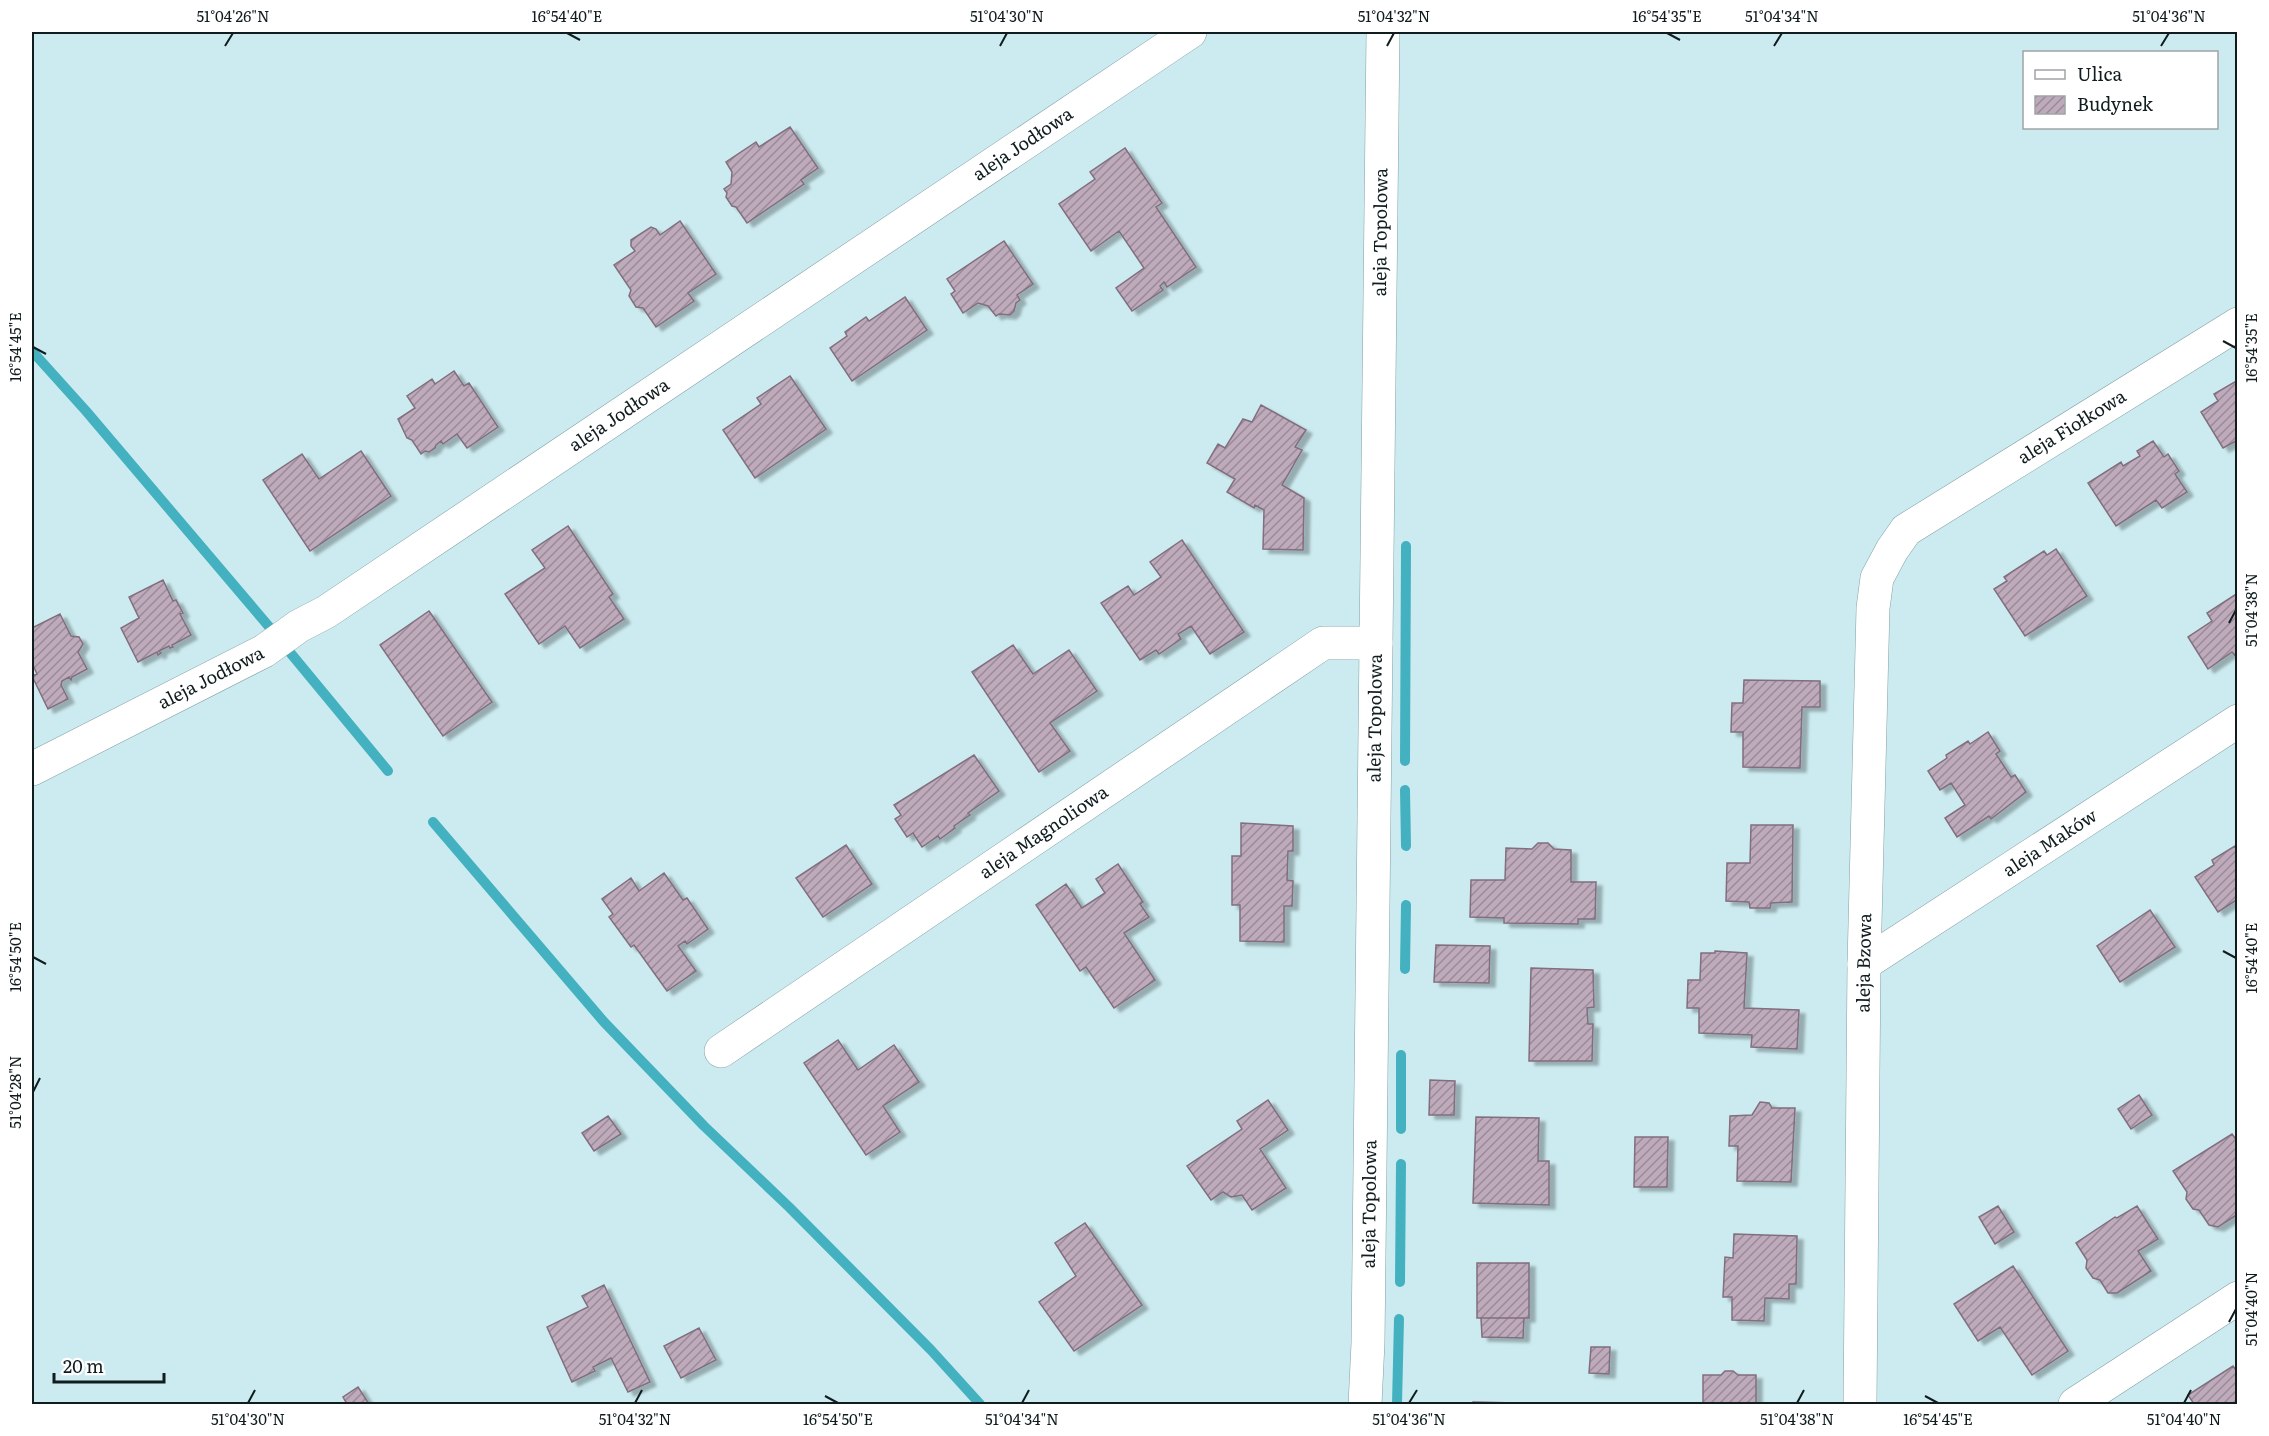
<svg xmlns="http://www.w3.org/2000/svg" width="2269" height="1436" font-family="Literata,serif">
  <defs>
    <pattern id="building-hatch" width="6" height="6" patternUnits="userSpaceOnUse" patternTransform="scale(1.5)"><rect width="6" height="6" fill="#beaabb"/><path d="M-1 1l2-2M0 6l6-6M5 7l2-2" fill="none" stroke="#998a97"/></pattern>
    <filter id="shadow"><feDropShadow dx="6" dy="4" stdDeviation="1.5" flood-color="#0004"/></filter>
  </defs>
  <rect width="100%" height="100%" fill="#ccebf0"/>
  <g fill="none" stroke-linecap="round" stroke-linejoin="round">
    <path stroke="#44b1c0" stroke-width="10" d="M32 351 86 411 271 629
      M288 650 388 771
      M1405 761 1406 546
      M1405 790 1406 846
      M433 822 604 1022 704 1126 789 1207 931 1350 980 1404
      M1405 969 1406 905
      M1401 1055V1129
      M1400 1282 1401 1164
      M1397 1404 1399 1319"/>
  </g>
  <path fill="url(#building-hatch)" stroke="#816e7e" stroke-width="1.5" filter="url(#shadow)" d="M790 127 818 168 801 180 804 184 747 223 736 207 732 206 726 197 727 193 724 189 731 184 732 172 726 162 756 142 759 147Z
    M1125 148 1162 203 1156 207 1196 267 1167 287 1164 282 1160 286 1163 290 1132 311 1116 288 1144 268 1119 231 1091 251 1059 204 1095 179 1090 172Z
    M680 221 716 274 688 293 694 301 656 327 643 308 636 307 629 296 631 290 614 265 635 251 631 246V240L651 227 656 229 660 235Z
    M1004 241 1033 284 1017 295 1020 300 1016 303 1014 311 1010 315 999 314 996 316 988 306 978 303 963 313 951 294 955 291 947 279Z
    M905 297 927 330 852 381 830 348 847 336 845 332 866 317 869 321Z
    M454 371 464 386 469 383 498 427 467 448 457 434 443 444 441 441 436 445 435 448 429 452 425 451 421 454 412 440 407 438 398 419 415 408 407 396 432 379 435 384Z
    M790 376 826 429 755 478 723 430 761 404 757 398Z
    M2238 380V440L2223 448 2201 412 2218 401 2214 394Z
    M1261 405 1306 430 1295 447 1302 450 1282 485 1304 498 1303 550 1263 549 1264 510 1255 505 1254 508 1227 492 1235 479 1207 463 1218 444 1225 448 1243 419 1252 422Z
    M2153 441 2164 457 2168 454 2179 471 2175 474 2187 492 2162 508 2156 500 2116 526 2088 483 2121 462 2123 466 2140 456 2137 451Z
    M361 451 391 496 310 551 263 480 302 454 319 479Z
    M568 526 613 594 609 597 624 619 580 648 565 626 539 644 505 594 545 568 532 550Z
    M1182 540 1244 632 1210 654 1191 626 1178 634 1181 639 1159 654 1156 650 1140 660 1101 603 1128 586 1134 595 1161 577 1150 562Z
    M2056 549 2087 596 2025 636 1994 589 2007 581 2004 577 2044 551 2047 555Z
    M163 580 173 601 176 600 183 613 180 614 191 635 172 645 173 647 170 648 169 646 159 651 161 653 158 655 157 652 138 662 121 628 139 618 129 597Z
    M2238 593V659L2232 652 2208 669 2188 637 2212 621 2207 613Z
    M429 611 492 702 443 736 380 645Z
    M60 614 71 636 79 637 83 644 78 652 87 669 72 677 71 680 69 677 62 681 61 685 68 699 48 709 32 676 37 674 32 663V628Z
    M1013 645 1033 674 1069 650 1097 691 1050 723 1070 751 1039 772 972 672Z
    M1744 680 1820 681V707H1802L1800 768 1743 767V732H1731L1732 703H1743Z
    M1988 732 2000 751 1996 754 2011 777 2015 775 2026 792 1991 819 1989 816 1957 837 1945 818 1965 805 1951 783 1940 790 1928 771 1947 758 1946 755 1968 741 1970 744Z
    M974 755 999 791 968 813 970 815 954 826 955 828 940 839 938 836 922 847 913 833 907 837 895 819 901 815 894 805Z
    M1241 823 1293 826V851H1288L1287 880 1293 881 1292 906H1284V942L1240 941V905H1232V856H1241Z
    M1751 825H1793L1792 902 1771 903 1770 908H1750L1749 902 1726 901 1727 863H1750Z
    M1538 843H1548L1554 849 1571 850V882H1596L1595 919H1578V924L1504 923V918L1470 917 1471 880H1505L1506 848 1532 849Z
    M846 845 872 884 823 917 796 878Z
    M2235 846 2238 849V899L2218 912 2195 877 2214 865 2212 860Z
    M1118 864 1143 902 1140 904 1149 917 1124 933 1155 980 1114 1008 1086 967 1080 971 1036 905 1066 884 1082 908 1105 893 1096 879Z
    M664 873 683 900 687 898 708 929 687 944 685 941 678 946 696 971 667 991 634 945 631 947 609 917 613 914 602 899 631 878 639 891Z
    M2150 910 2175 947 2120 982 2097 946Z
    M1436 945 1490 946 1489 983 1434 982Z
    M1715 951 1747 953 1744 1008 1799 1010 1797 1049 1751 1047 1752 1035 1699 1033V1008H1687L1688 980H1700L1701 953H1715Z
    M1531 968 1593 970 1594 1007 1587 1008 1588 1024H1593L1592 1061H1529Z
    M838 1040 858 1070 894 1045 919 1082 883 1106 900 1132 866 1155 804 1063Z
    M1430 1080 1455 1081 1454 1115H1429Z
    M2139 1095 2152 1115 2131 1129 2118 1109Z
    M1268 1100 1288 1130 1260 1149 1286 1188 1252 1210 1242 1195 1231 1197 1223 1192 1211 1200 1187 1166 1242 1129 1237 1121Z
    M1760 1102 1769 1103 1772 1108H1795L1791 1182 1737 1181 1738 1146H1729L1730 1116 1752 1115Z
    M608 1116 621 1134 594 1151 582 1133Z
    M1476 1117 1539 1118 1538 1161H1549V1205L1473 1203Z
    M2232 1134 2238 1142V1214L2218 1227 2209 1225 2199 1210 2193 1209 2186 1199 2187 1192 2173 1171Z
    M1635 1137H1668L1667 1187H1634Z
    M1998 1206 2014 1232 1995 1244 1979 1217Z
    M2137 1206 2158 1239 2138 1251 2151 1271 2117 1293H2108L2100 1280 2093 1278 2086 1268 2087 1260 2076 1243 2115 1217 2117 1218Z
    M1085 1223 1142 1305 1074 1351 1039 1302 1076 1276 1055 1243Z
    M1734 1234 1797 1236 1796 1284H1789V1299L1765 1298 1764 1321 1732 1320V1297H1723L1725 1257 1733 1258Z
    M1477 1263H1529V1318H1477Z
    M2013 1266 2068 1351 2032 1375 2000 1327 1978 1341 1954 1304Z
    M604 1285 650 1382 628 1392 611 1358 593 1367 595 1371 572 1382 547 1327 588 1307 582 1296Z
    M1481 1318H1524L1523 1338 1482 1337Z
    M699 1328 716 1360 681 1378 664 1346Z
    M1591 1347H1610L1609 1374 1589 1373Z
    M2233 1366 2238 1373V1404H2194L2188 1395Z
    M1725 1371H1733L1738 1375H1756V1404H1703V1375H1721Z
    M358 1387 369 1404H347L343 1397Z
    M1473 1402 1517 1403 1473 1404Z"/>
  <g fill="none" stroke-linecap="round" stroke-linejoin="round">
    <g stroke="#82a0a4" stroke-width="34">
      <g id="street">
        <path id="s1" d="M32 769 264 651 299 626 326 612 1190 32"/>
        <path id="s2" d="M1864 964 2238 721"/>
        <path id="s3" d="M721 1051 1323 643H1376"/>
        <path id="s4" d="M1860 1404 1864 964 1873 608 1877 578 1892 550 1906 530 2238 324"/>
        <path d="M2075 1404 2238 1298"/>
      </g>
    </g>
    <g stroke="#82a0a4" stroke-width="34">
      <g id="secondary">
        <path id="s5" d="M1365 1404 1368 1343 1383 32"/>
      </g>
    </g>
    <use href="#street" stroke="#fff" stroke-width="33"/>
    <use href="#secondary" stroke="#fff" stroke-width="33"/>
  </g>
  <path fill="none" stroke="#101c1e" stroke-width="2" d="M567 33 580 40M1667 33 1680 40M225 46 233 33M1000 46 1007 33M1387 46 1394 33M1774 46 1782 33M2161 46 2169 33M2223 341 2236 348M33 347 46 354M2229 623 2236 610M2223 951 2236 958M33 957 46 964M33 1092 40 1078M2229 1322 2236 1309M825 1396 838 1403M1925 1396 1938 1403M248 1403 255 1390M635 1403 642 1390M1022 1403 1029 1390M1409 1403 1417 1390M1797 1403 1804 1390M2184 1403 2191 1390"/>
  <g text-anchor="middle" stroke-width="6" stroke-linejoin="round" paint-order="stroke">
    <g font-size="18" fill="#101c1e" stroke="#fff">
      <text dy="6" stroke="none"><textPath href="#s1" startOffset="1173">aleja Jodłowa</textPath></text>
      <text dy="6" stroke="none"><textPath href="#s5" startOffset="1172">aleja Topolowa</textPath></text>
      <text dy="6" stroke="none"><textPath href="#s1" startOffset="687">aleja Jodłowa</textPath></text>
      <text dy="6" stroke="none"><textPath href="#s4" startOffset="1078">aleja Fiołkowa</textPath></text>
      <text dy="6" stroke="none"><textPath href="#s1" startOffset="201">aleja Jodłowa</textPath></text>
      <text dy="6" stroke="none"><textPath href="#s5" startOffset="686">aleja Topolowa</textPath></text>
      <text dy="6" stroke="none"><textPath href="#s3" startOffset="390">aleja Magnoliowa</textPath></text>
      <text dy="6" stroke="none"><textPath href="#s2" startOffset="222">aleja Maków</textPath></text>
      <text dy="6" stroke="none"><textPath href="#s4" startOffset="441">aleja Bzowa</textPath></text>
      <text dy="6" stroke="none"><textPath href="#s5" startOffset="200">aleja Topolowa</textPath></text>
    </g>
  </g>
  <rect width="2269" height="1436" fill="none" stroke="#ffffff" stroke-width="66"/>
  <rect x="2023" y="51" width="195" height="78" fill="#ffffff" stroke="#9fa4a5" stroke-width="1.5"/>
  <rect x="2035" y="70" width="30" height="9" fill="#ffffff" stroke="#9fa4a5" stroke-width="1.5"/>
  <text x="2077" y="81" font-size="18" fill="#101c1e">Ulica</text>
  <rect x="2035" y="96" width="30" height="18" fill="url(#building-hatch)" stroke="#9fa4a5" stroke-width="1.5"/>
  <text x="2077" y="111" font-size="18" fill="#101c1e">Budynek</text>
  <path d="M54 1373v9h110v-9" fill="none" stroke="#101c1e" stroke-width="3"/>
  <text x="63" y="1373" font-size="18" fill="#101c1e" stroke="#ffffff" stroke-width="4.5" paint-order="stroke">20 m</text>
  <rect x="33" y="33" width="2203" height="1370" fill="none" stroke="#101c1e" stroke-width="2"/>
  <g font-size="15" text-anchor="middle" fill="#101c1e">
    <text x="233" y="22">51°04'26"N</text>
    <text x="567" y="22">16°54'40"E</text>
    <text x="1007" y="22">51°04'30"N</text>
    <text x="1394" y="22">51°04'32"N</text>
    <text x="1667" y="22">16°54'35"E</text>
    <text x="1782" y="22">51°04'34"N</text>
    <text x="2169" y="22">51°04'36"N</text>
    <text transform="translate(16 347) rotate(-90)" y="5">16°54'45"E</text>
    <text transform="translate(2252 348) rotate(-90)" y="5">16°54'35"E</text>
    <text transform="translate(2252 610) rotate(-90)" y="5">51°04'38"N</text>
    <text transform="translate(16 957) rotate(-90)" y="5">16°54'50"E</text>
    <text transform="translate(2252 958) rotate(-90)" y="5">16°54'40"E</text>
    <text transform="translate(16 1092) rotate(-90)" y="5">51°04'28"N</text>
    <text transform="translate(2252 1309) rotate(-90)" y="5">51°04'40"N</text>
    <text x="248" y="1425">51°04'30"N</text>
    <text x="635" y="1425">51°04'32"N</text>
    <text x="838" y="1425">16°54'50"E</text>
    <text x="1022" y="1425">51°04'34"N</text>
    <text x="1409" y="1425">51°04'36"N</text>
    <text x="1797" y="1425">51°04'38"N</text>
    <text x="1938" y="1425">16°54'45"E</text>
    <text x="2184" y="1425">51°04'40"N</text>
  </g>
</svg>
